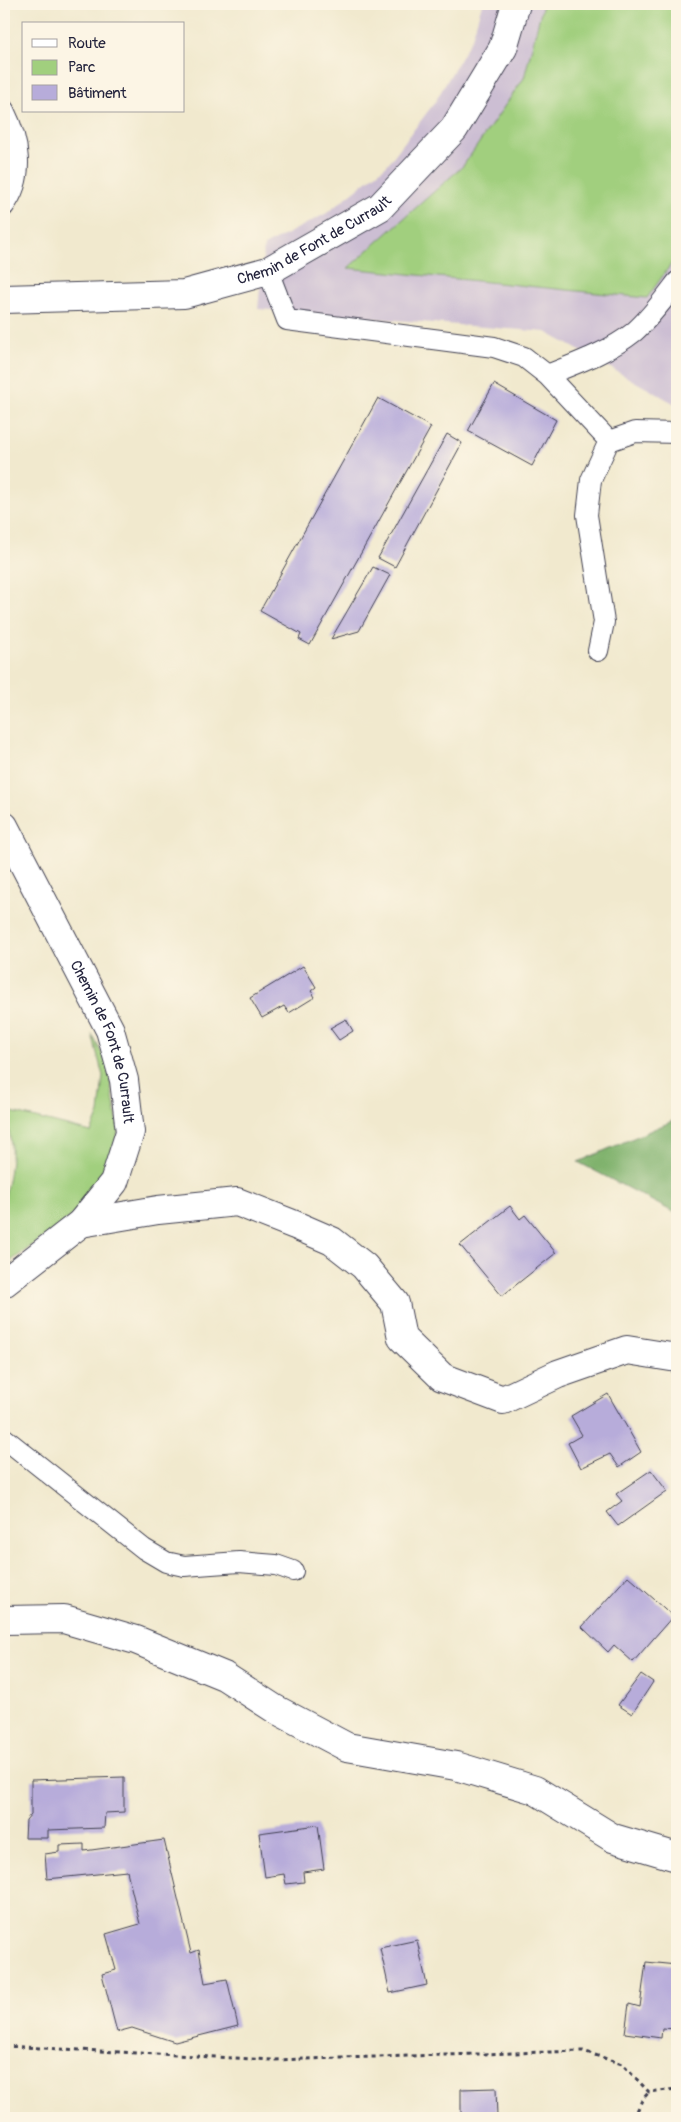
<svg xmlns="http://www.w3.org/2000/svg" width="681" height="2122" font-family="Pangolin,sans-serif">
  <rect width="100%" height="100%" fill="#fcf5e5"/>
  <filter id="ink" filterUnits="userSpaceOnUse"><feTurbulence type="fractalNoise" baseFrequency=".02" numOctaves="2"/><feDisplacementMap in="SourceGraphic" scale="10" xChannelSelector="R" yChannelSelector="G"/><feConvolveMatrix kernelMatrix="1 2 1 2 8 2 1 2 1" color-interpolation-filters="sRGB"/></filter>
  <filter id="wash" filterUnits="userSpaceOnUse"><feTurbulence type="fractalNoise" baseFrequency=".0096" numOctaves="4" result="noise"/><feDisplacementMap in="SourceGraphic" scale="20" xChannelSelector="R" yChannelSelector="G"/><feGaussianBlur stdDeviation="1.12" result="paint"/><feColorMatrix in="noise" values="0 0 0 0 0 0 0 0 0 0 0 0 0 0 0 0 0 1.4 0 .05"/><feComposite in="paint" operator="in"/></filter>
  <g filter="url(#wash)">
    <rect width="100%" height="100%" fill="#f1e9ce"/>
    <path fill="#ccbed3" d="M482 4H677V405L546 332 258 309 264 246 327 213 387 165 435 102 472 38Z"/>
    <path fill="#a1cf7e" stroke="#62785c" d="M543 4H677V256L647 298 348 268 463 166 524 78Z
      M92 1034 107 1064 119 1130 102 1179 71 1217 4 1266C4 1247 1 1218 4 1201 12 1161 15 1149 4 1110L91 1132 99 1113 103 1076Z"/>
    <path fill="#80b26d" stroke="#516a54" d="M677 1119V1214L578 1162Z"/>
    <g id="blocks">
      <path fill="#b7acda" d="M494 384 556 420 532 466 468 431Z
        M378 398 431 427 310 645 299 639 301 634 260 611Z
        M447 434 462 443 395 567 378 558Z
        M4 498 8 499 5 524H4Z
        M373 567 390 575 359 631 331 639Z
        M303 966 316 987 311 991 315 997 289 1013 284 1006 262 1018 250 998Z
        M346 1019 353 1031 339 1040 330 1028Z
        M510 1206 520 1219 525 1215 556 1253 502 1296 460 1245Z
        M608 1394 641 1452 619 1467 610 1454 581 1468 568 1443 582 1435 571 1416Z
        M651 1470 667 1491 618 1526 607 1512 622 1501 616 1494Z
        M628 1576 673 1616 633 1662 614 1645 608 1652 582 1627Z
        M641 1674 653 1682 632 1714 618 1705Z
        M124 1777V1812L105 1813 104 1828 48 1830V1838H25L26 1820 31 1814V1780Z
        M318 1825 324 1869 303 1872 304 1882 286 1884 284 1874 265 1877 259 1833Z
        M164 1840 191 1953 199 1950 205 1983 227 1979 238 2026 175 2042 132 2028 117 2032 102 1974 116 1970 106 1934 140 1924 127 1871 47 1879 45 1854 59 1852V1845L84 1844V1851Z
        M417 1940 427 1985 390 1993 380 1948Z
        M646 1962 677 1965V2029L662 2028 661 2038 625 2033 629 2004 640 2007Z
        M496 2088 497 2117 461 2118V2089Z"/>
    </g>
  </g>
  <g filter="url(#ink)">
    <use href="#blocks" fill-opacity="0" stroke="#414051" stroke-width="1"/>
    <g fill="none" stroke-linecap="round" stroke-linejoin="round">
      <g stroke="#414051" stroke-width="22">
        <path id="service" d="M4 110C19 140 26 177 4 206
          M268 271 287 320 494 347 524 357 547 375 609 441
          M547 375C577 363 609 352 634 332 651 317 664 299 677 282
          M598 651 604 622 587 515 591 480 609 441 635 432 677 433
          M4 1438 144 1549 166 1562 184 1566 239 1562 276 1565 293 1571"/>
      </g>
      <g stroke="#414051" stroke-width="30">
        <g id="minor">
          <path id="s1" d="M4 299 184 294 268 271 380 207 454 129 503 48 516 4"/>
          <path id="s2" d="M4 826 110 1030 124 1080 130 1132 114 1182 81 1223 4 1283"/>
          <path d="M81 1223 158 1210 237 1202 295 1225 332 1241 364 1266 395 1303 402 1338 442 1377 503 1400 558 1374 627 1350 677 1358"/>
          <path d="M4 1620 64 1619 136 1640 224 1676 275 1709 347 1747 456 1766 535 1790 613 1838 677 1857"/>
        </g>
      </g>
      <path stroke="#414051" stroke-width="3" stroke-dasharray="4 4" stroke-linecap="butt" d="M4 2046 272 2060 583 2051 622 2064 649 2092 677 2089
        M634 2118 642 2100 649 2092"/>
      <use href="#service" stroke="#fff" stroke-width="20"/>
      <use href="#minor" stroke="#fff" stroke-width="28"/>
    </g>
  </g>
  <g text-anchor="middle" stroke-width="5" stroke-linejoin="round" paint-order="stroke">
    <g font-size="15" fill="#22223b" stroke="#fcf5e5">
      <text dy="5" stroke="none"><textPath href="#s1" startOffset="322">Chemin de Font de Currault</textPath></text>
      <text dy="5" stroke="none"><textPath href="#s2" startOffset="239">Chemin de Font de Currault</textPath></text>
    </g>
  </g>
  <rect width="681" height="2122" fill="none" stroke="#fcf5e5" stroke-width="20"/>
  <rect x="22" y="22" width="162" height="90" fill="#fcf5e5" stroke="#a5a1a1"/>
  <rect x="32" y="39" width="25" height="8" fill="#ffffff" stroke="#a5a1a1"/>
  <text x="68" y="48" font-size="15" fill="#22223b">Route</text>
  <rect x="32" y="60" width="25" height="15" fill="#a1cf7e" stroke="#a5a1a1"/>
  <text x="68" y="72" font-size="15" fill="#22223b">Parc</text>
  <rect x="32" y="85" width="25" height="15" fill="#b7acda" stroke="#a5a1a1"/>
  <text x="68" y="98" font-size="15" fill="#22223b">Bâtiment</text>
</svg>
